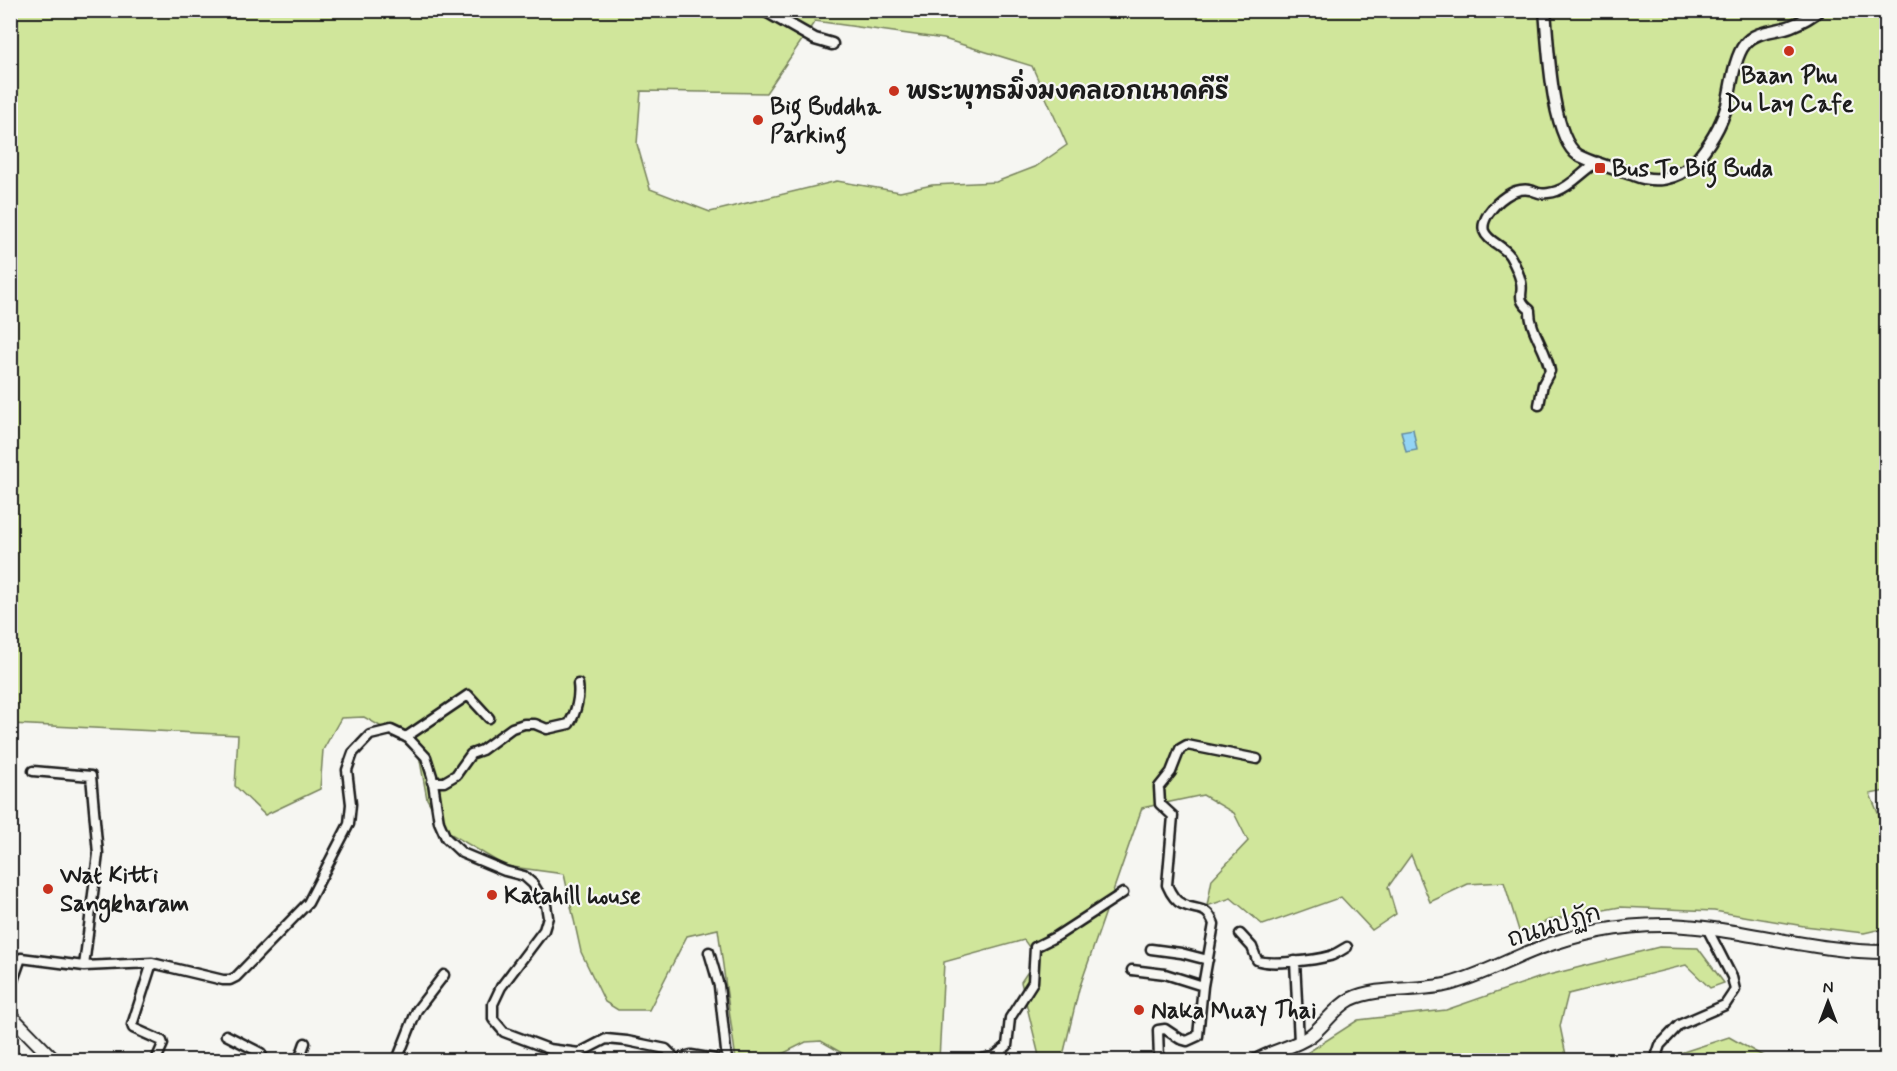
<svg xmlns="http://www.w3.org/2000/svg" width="1897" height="1071" font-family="Mynerve,'Playpen Sans Thai',sans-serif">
  <rect width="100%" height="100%" fill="#f6f6f2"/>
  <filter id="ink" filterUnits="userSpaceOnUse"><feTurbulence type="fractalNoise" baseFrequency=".0167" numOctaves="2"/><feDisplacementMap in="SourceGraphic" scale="12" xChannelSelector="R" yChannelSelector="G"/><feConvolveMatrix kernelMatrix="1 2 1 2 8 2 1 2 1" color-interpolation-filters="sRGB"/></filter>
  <g filter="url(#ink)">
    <path fill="#d0e69b" stroke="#76815c" stroke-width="1.5" fill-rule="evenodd" d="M11 11H1886V791L1870 794 1886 832V928L1864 933 1804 926 1714 911 1620 907 1549 920 1520 934 1504 882 1468 884 1430 902 1411 855 1388 887 1396 914 1372 930 1341 897 1263 925 1231 898 1207 906 1212 879 1248 841 1234 813 1203 795 1142 808 1079 989 1062 1060H1040L1021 982 1037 958 1024 940 944 962 939 1060H854L821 1041 806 1042 770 1060H736L718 929 687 936 649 1010H618L605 1002 581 952 564 874 505 866 446 831 427 799 419 755 391 732 364 717 341 718 323 750 320 789 265 815 235 786 238 735 11 724ZM815 21 944 39 1032 66 1067 145 1035 167 996 182 932 185 900 192 837 181 710 212 650 189 637 144 641 91 766 93Z
      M1659 947 1698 948 1724 983 1710 988 1686 965 1568 994 1560 1026 1567 1060H1296L1358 1020 1446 1010 1541 977Z
      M1729 1037 1770 1060H1677L1674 1055Z"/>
    <path fill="#93d4f5" stroke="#638a9e" stroke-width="1.5" d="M1413 429 1417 450 1406 452 1401 431Z"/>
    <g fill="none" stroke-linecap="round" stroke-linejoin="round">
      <g stroke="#1c1c1c" stroke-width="13">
        <path id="minor" d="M1539 405 1543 384 1550 371C1547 350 1529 330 1530 310 1515 298 1524 294 1521 282 1519 274 1514 263 1510 256 1503 245 1488 242 1484 231 1482 225 1485 219 1488 214 1497 201 1513 187 1530 190 1531 190 1538 193 1539 193 1543 194 1552 193 1557 191 1572 186 1584 170 1598 162
          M406 737 468 695 489 718
          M33 771 91 776 98 854 84 966 152 963 223 980H230L236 977 308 903 349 824 351 804 347 770 353 753 370 735 391 730 408 738 426 757 432 776 439 822 446 838 462 853 505 871 524 876 533 884 546 905 548 917 544 930 501 987 493 1004V1019L504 1032 549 1049 579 1053 606 1039 627 1041 666 1049 672 1055 673 1060
          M432 782H444L456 775 471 754 482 750 512 728 524 724H535L547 729 569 724C576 713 580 697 578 684
          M1240 934 1252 947 1257 960C1268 966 1316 960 1330 956 1336 954 1342 950 1347 947
          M1151 949 1181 953 1208 960
          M709 952 719 986 727 1060
          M1295 961 1299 1042
          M152 963 132 1025 133 1028 162 1041 163 1044 156 1060
          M1132 970 1165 974 1203 986
          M10 989 21 958 84 966
          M226 1035 261 1053 263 1060
          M299 1060 305 1043
          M397 1060 417 1010 444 975
          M674 1060 691 1055 721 1060
          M977 1060 995 1056 1007 1046 1010 1018 1033 982 1035 947 1057 936 1123 893
          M1159 1060 1158 1030 1165 1029 1180 1039 1187 1041 1198 1036 1203 986 1214 924C1206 904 1198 912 1182 904 1175 901 1170 892 1167 885L1173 816 1160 804 1159 787 1171 772 1180 749 1187 745 1257 759
          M1655 1060 1660 1045 1679 1025 1725 1005 1735 990 1732 977 1707 928"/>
      </g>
      <g stroke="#1c1c1c" stroke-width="15">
        <path id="tertiary" d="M764 10 815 39 832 44
          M1545 10C1548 43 1551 137 1578 155 1590 162 1619 170 1634 175 1654 183 1677 180 1693 164 1708 147 1721 126 1727 105 1731 88 1734 57 1745 44 1756 30 1776 32 1791 26 1801 22 1811 17 1819 10"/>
      </g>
      <g stroke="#1c1c1c" stroke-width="16">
        <path id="secondary" d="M10 1015 54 1060
          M1257 1060C1274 1050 1295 1047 1310 1036 1325 1025 1334 1008 1351 999 1377 986 1419 992 1449 984 1480 976 1508 960 1537 949 1581 932 1624 924 1670 925 1743 928 1813 952 1886 952"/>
      </g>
      <use href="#minor" stroke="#f6f6f2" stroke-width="8"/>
      <use href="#tertiary" stroke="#f6f6f2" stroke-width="10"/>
      <use href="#secondary" stroke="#f6f6f2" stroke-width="12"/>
    </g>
  </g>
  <g fill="#c8321e" stroke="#f6f6f2" stroke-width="2">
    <circle cx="1789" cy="51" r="6"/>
    <circle cx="894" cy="91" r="6"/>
    <circle cx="758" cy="120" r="6"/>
    <rect x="1594" y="162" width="12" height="12" rx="3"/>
    <circle cx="48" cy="889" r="6"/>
    <circle cx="492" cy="895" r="6"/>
    <circle cx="1139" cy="1010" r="6"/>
  </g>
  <g text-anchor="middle" stroke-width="4.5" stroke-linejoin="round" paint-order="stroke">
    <g font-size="24" font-weight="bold" fill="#1c1c1c" stroke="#f6f6f2" text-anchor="start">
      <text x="1789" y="83" text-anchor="middle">Baan Phu<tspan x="1789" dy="28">Du Lay Cafe</tspan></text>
      <text x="906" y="99">พระพุทธมิ่งมงคลเอกเนาคคีรี</text>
      <text x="770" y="114">Big Buddha<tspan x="770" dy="28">Parking</tspan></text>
      <text x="1612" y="176">Bus To Big Buda</text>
      <text x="60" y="883">Wat Kitti<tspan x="60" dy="28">Sangkharam</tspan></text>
      <text x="504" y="903">Katahill house</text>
      <text x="1151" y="1018">Naka Muay Thai</text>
    </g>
    <g font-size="24" fill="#1c1c1c" stroke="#f6f6f2">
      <text transform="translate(1554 925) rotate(-17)" y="8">ถนนปฏัก</text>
    </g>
  </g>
  <rect width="1897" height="1071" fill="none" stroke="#f6f6f2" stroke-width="36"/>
  <rect x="18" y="18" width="1861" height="1035" fill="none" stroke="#1c1c1c" stroke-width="2" filter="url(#ink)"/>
  <g transform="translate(1828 1002)" stroke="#f6f6f2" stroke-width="4.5" paint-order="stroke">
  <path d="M0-4.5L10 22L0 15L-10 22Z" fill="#1c1c1c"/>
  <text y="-9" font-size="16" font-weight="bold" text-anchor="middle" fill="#1c1c1c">N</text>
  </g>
</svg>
